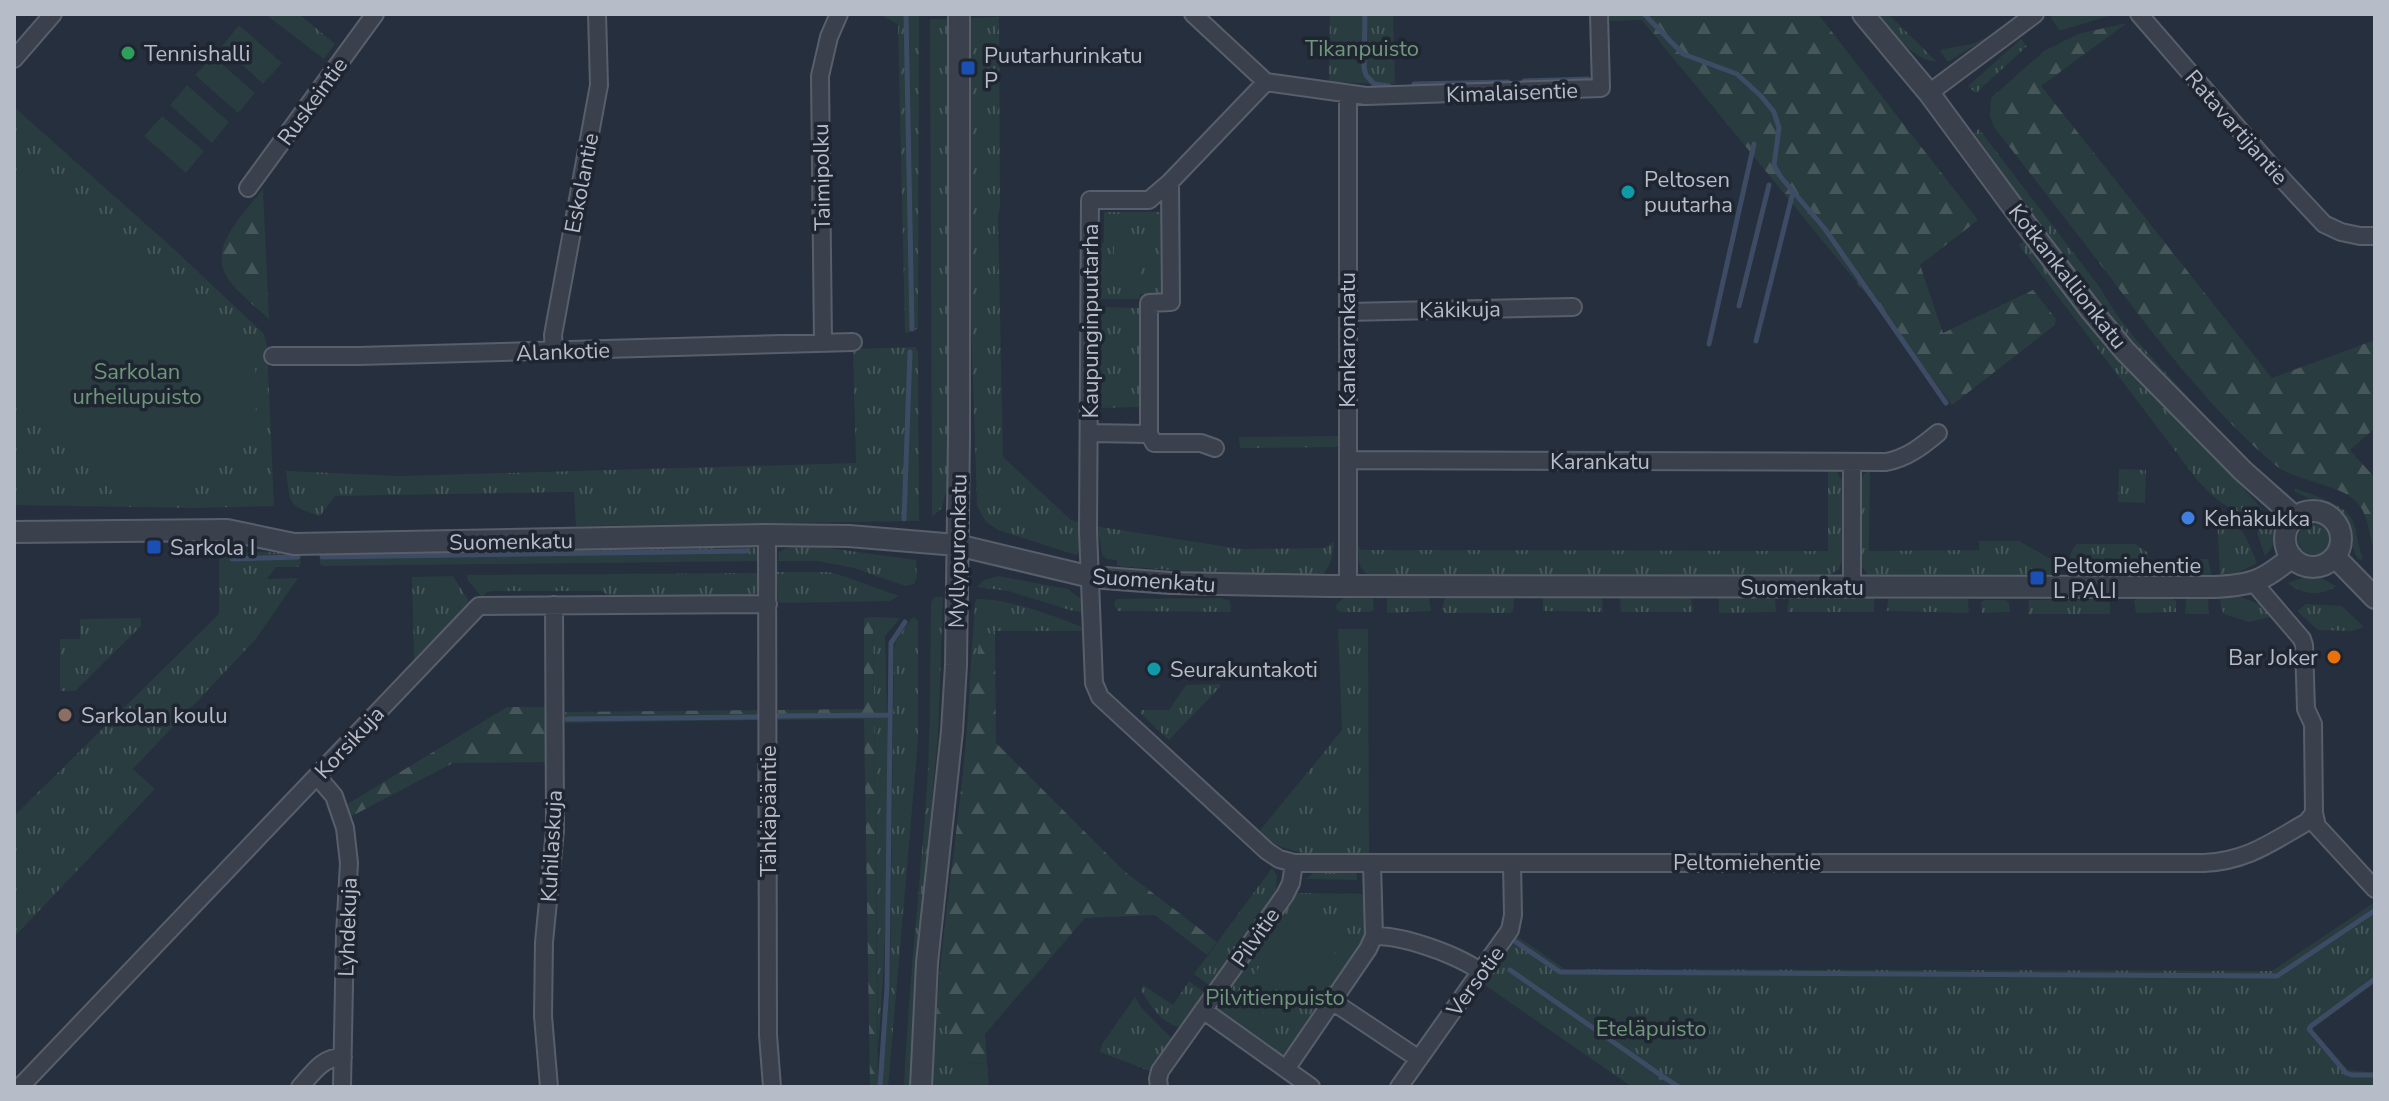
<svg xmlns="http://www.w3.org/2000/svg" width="2389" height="1101" font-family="'Nunito Sans',sans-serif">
  <defs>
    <pattern id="grass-tufts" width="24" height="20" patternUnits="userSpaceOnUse" patternTransform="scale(2)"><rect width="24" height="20" fill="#293c3f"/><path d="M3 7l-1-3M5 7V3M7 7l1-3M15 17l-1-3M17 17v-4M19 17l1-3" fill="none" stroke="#465659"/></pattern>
    <pattern id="forest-firs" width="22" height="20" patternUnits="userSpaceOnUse" patternTransform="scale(2)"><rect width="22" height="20" fill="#293c3f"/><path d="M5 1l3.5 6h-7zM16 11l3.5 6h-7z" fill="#465659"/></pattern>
  </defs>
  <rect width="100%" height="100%" fill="#262f3d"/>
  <path fill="url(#grass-tufts)" d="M265 14H299L335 44 324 59Z
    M879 14H919L918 327 915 331 905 333 898 24Z
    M1330 14H1393L1395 84 1329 82Z
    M1879 14H1888L1937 62C1911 60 1895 32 1879 14Z
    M2053 14H2115L2062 30H2059L2051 18Z
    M999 17 1000 206 998 218 1003 457 1071 520 1084 524 1083 549 1076 555 998 530 986 522 977 506 970 289 971 18Z
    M930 19H947V487L942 508 932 517Z
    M1988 37 1948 62 1940 51 1943 49 1972 44Z
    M2021 39 2027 46 1976 93 1968 86Z
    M14 107 176 251 264 334 267 346 274 506 197 508 14 505Z
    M1979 129 2101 289C2126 336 2171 376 2206 417L2205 419 2113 323 2072 271 1974 133Z
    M1104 212H1162L1163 294H1140L1139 299H1098L1097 243H1104Z
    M2024 241C2071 301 2118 361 2172 415 2202 446 2233 475 2262 509 2240 524 2212 496 2198 481L2019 245Z
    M1098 307 1142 308V407L1098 408Z
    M915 347 918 351 919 521 576 526 574 492 335 496 320 516C288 506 290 504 286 471L400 476 856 463 853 349Z
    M1339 436V447L1240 448 1239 437Z
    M1870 469 1869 551 1979 550V541H2019L2054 561V575H1868L1861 565V481L1863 475Z
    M2119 469 2146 470 2145 503 2118 502Z
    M1828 470 1837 472 1843 482V558L1839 569 1829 575H1370C1357 570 1359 559 1358 547L1361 550 1828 551Z
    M2295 488C2314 497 2346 502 2354 524 2357 535 2358 545 2362 556V560L2358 559C2350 547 2353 535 2348 522 2339 502 2311 502 2294 491Z
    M2219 516C2242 521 2249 543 2257 563L2237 573 2220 574 2217 518Z
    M2268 516C2277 532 2278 542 2265 556L2257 533 2261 522Z
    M2298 539a16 16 0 1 1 32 0a16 16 0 1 1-32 0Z
    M1095 526 1240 549 1325 548 1334 541C1333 555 1331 567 1321 576L1225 574 1117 566V560L1107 559 1102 555 1100 540Z
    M2077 544H2135L2147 552C2150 561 2148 570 2140 576L2078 577 2074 575C2068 564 2068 553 2077 544Z
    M746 545 758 549 760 561 323 566 320 564V554L322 553Z
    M807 545 916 560 917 577 914 584 905 586 854 568 818 561H778L779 552C789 546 796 545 807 545Z
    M263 552 298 554 301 563 298 567H276L267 579 298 578 255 640 133 769 155 789 14 937V816L219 614V553Z
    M2165 559H2208L2211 574 2209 576H2171L2164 570 2163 563Z
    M777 572H829L843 576 899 596 889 601 781 603 778 601Z
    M756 573 760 576 759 592 748 596H610L601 591H494L487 592 482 597 468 581 467 575Z
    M453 576 470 603 414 659 412 577Z
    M998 576 1068 589 1081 599 1084 612 1073 611 1008 591 977 587 984 580Z
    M2304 577 2321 578 2336 586C2321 597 2302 595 2288 583Z
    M935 597H943L938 734 912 1026 910 1087H904C908 992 919 897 926 802 931 736 930 669 931 602Z
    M1602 597 1603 612 1543 611V597Z
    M2241 597 2259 604 2271 617 2249 622 2224 614 2221 608 2220 598Z
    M1221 598 1230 601 1231 612 1117 611 1114 604 1116 599Z
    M1343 598H1373L1374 610 1371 612H1341L1337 610 1336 605Z
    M1387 598H1429L1431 611 1387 613Z
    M1445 598H1511L1514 599 1513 611 1511 613H1445L1442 609Z
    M1620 598H1691L1693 610 1692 612H1621Z
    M1719 598 1775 599 1776 612 1719 613Z
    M1874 598V612H1787L1789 599Z
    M977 599C1013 600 1046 613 1080 626L1083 631H995L980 639 973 678 970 680 975 603Z
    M1968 599 1969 613 1887 611 1888 599Z
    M2110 599V614H2028L2029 600Z
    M2136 599H2173L2176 601V612L2136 613 2134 600Z
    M2186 599H2208L2209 614H2185Z
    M1984 600H2006L2009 603 2010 612 1982 613 1981 602Z
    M2306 604 2342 606 2364 627 2352 631 2318 630 2297 611Z
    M873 617 900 618 885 636C889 773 890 910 878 1046Z
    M914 617 918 621V740L888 1087H882L890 984 894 649 896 641 911 619Z
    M141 618V626L75 691H60V639H80V619Z
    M1338 629H1368L1369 855C1327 855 1293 860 1258 833L1342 730Z
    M1220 684V687L1169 740 1141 714V710H1169L1186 685Z
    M1272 868 1277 876 1276 892 1209 985 1194 974Z
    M1316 871H1356L1357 880 1306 879Z
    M1296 893 1367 894 1366 939 1288 1054H1278L1218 1013 1219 1001Z
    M2375 902V983L2312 1029 2348 1070 2375 1073V1087H1632L1482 983 1515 935 1565 969 2272 971Z
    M1189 981 1205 993 1181 1027C1164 1026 1149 1004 1141 990L1143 985 1173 1005Z
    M1135 997 1141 1007 1172 1039 1150 1071 1100 1052 1102 1044Z
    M944 1016 950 1024 964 1064 987 1063 989 1087H932L936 1017Z"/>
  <path fill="url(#forest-firs)" d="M1608 14H1818L1978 220 1920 265 1943 333 2033 290 2056 319 2055 325 1952 405 1890 323 1642 20 1610 21Z
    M2127 23 2041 86 2272 378 2375 340V428L2350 450 2375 478V552C2370 539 2369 524 2363 511 2349 482 2298 485 2274 464 2211 410 2160 343 2110 277 2072 227 2033 177 1994 127L1990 116 1991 98 2044 51 2078 34Z
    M263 189 269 319C256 307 239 294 229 280 205 248 245 213 263 189Z
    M873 617 878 1087H870L864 719 778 720V710L864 709V618Z
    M995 631 996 743 1124 871 1217 942 1207 955 1155 915 1085 918 985 1034 987 1063 964 1064 948 1056 950 1024 944 1017H936C944 904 965 793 970 680L973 678 980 638Z
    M507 707H545V762L453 763 350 817 346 805Z
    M760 710V720L565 723V712Z"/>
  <path fill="#293c3f" d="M239 25 282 63 263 84 222 46Z
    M213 56 255 93 238 113 195 75Z
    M187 85 229 122 212 143 170 105Z
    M162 116 204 151 186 173 144 136Z
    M34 157 255 359 256 424 191 493 135 495 127 504 14 401V180Z
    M1139 240V287H1114V241Z
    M1299 906 1346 936 1300 1005 1254 975Z
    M1257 980 1276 993 1252 1030 1233 1017Z"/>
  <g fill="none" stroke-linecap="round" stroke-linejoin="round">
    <path stroke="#3d4c64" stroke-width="5" d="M906 14 912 329
      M1365 14 1364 68 1366 75 1374 84 1389 86
      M1644 14 1683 54 1737 74 1761 96 1774 112 1779 128 1774 165 1780 176 1825 229 1946 403
      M1524 81 1588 79
      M1414 84 1508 82
      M1739 306 1769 185
      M1756 341 1793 192
      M1709 344 1754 144
      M904 519 910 352
      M322 557 747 551
      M232 559 298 557
      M778 716 890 715
      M567 719 757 717
      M1516 942 1560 972 2277 976 2374 911
      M1510 970 1662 1076 1661 1078
      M2375 979 2311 1026 2309 1029 2346 1073 2352 1075H2375
      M1662 1076 1679 1087
      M880 1087 887 987 891 643 905 622"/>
    <g stroke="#585f6b" stroke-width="20">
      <path id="minor" d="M1193 14 1266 82 1280 84 1366 96 1601 88 1599 14
        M2139 14 2283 180 2324 224 2341 232 2360 236H2375
        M14 59 53 14
        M1266 82 1170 182 1149 200H1090L1088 531 1094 683 1100 697 1267 851 1279 859 1294 863H2204C2247 861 2270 843 2307 822L2314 813
        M1929 93 2035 14
        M248 188 375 14
        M1347 312 1573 307
        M823 343 820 76 829 37 839 14
        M554 351 553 335 599 85 597 14
        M273 356H359L853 342
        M1090 433 1149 434V303L1171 302 1170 182
        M1149 434 1154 443H1201L1215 448
        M1348 460 1886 462C1907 458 1921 447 1938 433
        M767 535 768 1035 772 1087
        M2254 583 2302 639 2304 645 2306 709 2313 724 2314 813 2317 826 2375 889
        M1348 586V94
        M1852 587V462
        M317 776 334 796 345 828 349 863 345 934 342 1087
        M1374 936C1403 935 1458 955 1481 972
        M1332 1001 1419 1059
        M1203 1010 1311 1087
        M1286 1069 1368 949 1374 936 1372 863
        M20 1087 479 606 768 604
        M300 1087C313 1073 322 1057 343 1057
        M549 1087 543 1016 544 942 555 830 554 605
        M1159 1087 1158 1079 1160 1071 1285 895 1291 883 1294 863
        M1399 1087 1510 930 1513 915 1512 863"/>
    </g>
    <g stroke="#585f6b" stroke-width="24">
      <path id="tertiary" d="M1863 14 1929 93 2027 226 2090 309 2125 351 2243 471 2296 518
        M2285 539a28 28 0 1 1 56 0a28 28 0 1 1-56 0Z
        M14 532 227 530 294 544 767 535 849 536 957 545 1091 577 1170 583 1330 586 2215 587C2253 585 2263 581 2292 557
        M2335 557 2375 598
        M921 1087 927 963 952 731 956 665 959 437V14"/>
    </g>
    <use href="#minor" stroke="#3a414d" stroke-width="16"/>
    <use href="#tertiary" stroke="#3a414d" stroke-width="20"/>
  </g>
  <circle fill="#2e9e5b" stroke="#1f2632" stroke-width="3" cx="128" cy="53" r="8"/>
  <g fill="#1a4fb4" stroke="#1f2632" stroke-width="3">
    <rect x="960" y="60" width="16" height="16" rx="4"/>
    <rect x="146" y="539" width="16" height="16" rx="4"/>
    <rect x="2029" y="570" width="16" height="16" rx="4"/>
  </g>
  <g fill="#0f9aa8" stroke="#1f2632" stroke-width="3">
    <circle cx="1628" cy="192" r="8"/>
    <circle cx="1154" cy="669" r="8"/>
  </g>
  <circle fill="#3f7fe0" stroke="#1f2632" stroke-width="3" cx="2188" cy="518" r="8"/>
  <circle fill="#e8710a" stroke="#1f2632" stroke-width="3" cx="2334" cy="657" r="8"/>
  <circle fill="#8d6e63" stroke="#1f2632" stroke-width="3" cx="65" cy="715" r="8"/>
  <g text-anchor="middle" stroke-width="7" stroke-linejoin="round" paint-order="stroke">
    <g font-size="22" fill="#6f977a" stroke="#1f2632">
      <text x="1362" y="56">Tikanpuisto</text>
      <text x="137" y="379">Sarkolan<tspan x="137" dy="25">urheilupuisto</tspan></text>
      <text x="1275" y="1005">Pilvitienpuisto</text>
      <text x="1651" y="1036">Eteläpuisto</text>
    </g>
    <g font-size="22" fill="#b6bcc8" stroke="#1f2632" text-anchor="start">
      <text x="144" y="61">Tennishalli</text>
      <text x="984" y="63">Puutarhurinkatu<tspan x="984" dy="25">P</tspan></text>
      <text x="1644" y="187">Peltosen<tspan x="1644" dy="25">puutarha</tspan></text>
      <text x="2204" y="526">Kehäkukka</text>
      <text x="170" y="555">Sarkola I</text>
      <text x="2053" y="573">Peltomiehentie<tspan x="2053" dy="25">L PALI</tspan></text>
      <text x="2318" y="665" text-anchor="end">Bar Joker</text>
      <text x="1170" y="677">Seurakuntakoti</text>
      <text x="81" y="723">Sarkolan koulu</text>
    </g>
    <g font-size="22" fill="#b6bcc8" stroke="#1f2632">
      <text transform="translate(1512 92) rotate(-2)" y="8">Kimalaisentie</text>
      <text transform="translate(312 101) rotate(-54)" y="8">Ruskeintie</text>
      <text transform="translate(2237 127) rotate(49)" y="8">Ratavartijantie</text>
      <text transform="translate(821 177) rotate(-91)" y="8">Taimipolku</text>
      <text transform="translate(581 183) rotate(-79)" y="8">Eskolantie</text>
      <text transform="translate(2068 276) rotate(52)" y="8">Kotkankallionkatu</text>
      <text transform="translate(1460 309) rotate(-1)" y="8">Käkikuja</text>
      <text transform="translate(1090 321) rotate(-90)" y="8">Kaupunginpuutarha</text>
      <text transform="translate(1347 340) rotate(-90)" y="8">Kankaronkatu</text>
      <text transform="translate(563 351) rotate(-2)" y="8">Alankotie</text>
      <text x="1600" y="469">Karankatu</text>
      <text transform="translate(511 541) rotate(-1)" y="8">Suomenkatu</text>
      <text transform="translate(957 551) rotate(-89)" y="8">Myllypuronkatu</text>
      <text transform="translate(1154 580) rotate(4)" y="8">Suomenkatu</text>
      <text x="1802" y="595">Suomenkatu</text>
      <text transform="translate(349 742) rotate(-47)" y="8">Korsikuja</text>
      <text transform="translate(768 811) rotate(-90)" y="8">Tähkäpääntie</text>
      <text transform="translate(551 846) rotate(-87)" y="8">Kuhilaskuja</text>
      <text x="1747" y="870">Peltomiehentie</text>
      <text transform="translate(347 927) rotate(-88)" y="8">Lyhdekuja</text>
      <text transform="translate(1255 937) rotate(-55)" y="8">Pilvitie</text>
      <text transform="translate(1475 981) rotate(-54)" y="8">Versotie</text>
    </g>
  </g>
  <rect width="2389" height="1101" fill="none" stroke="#b6bcc8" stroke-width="32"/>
</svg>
